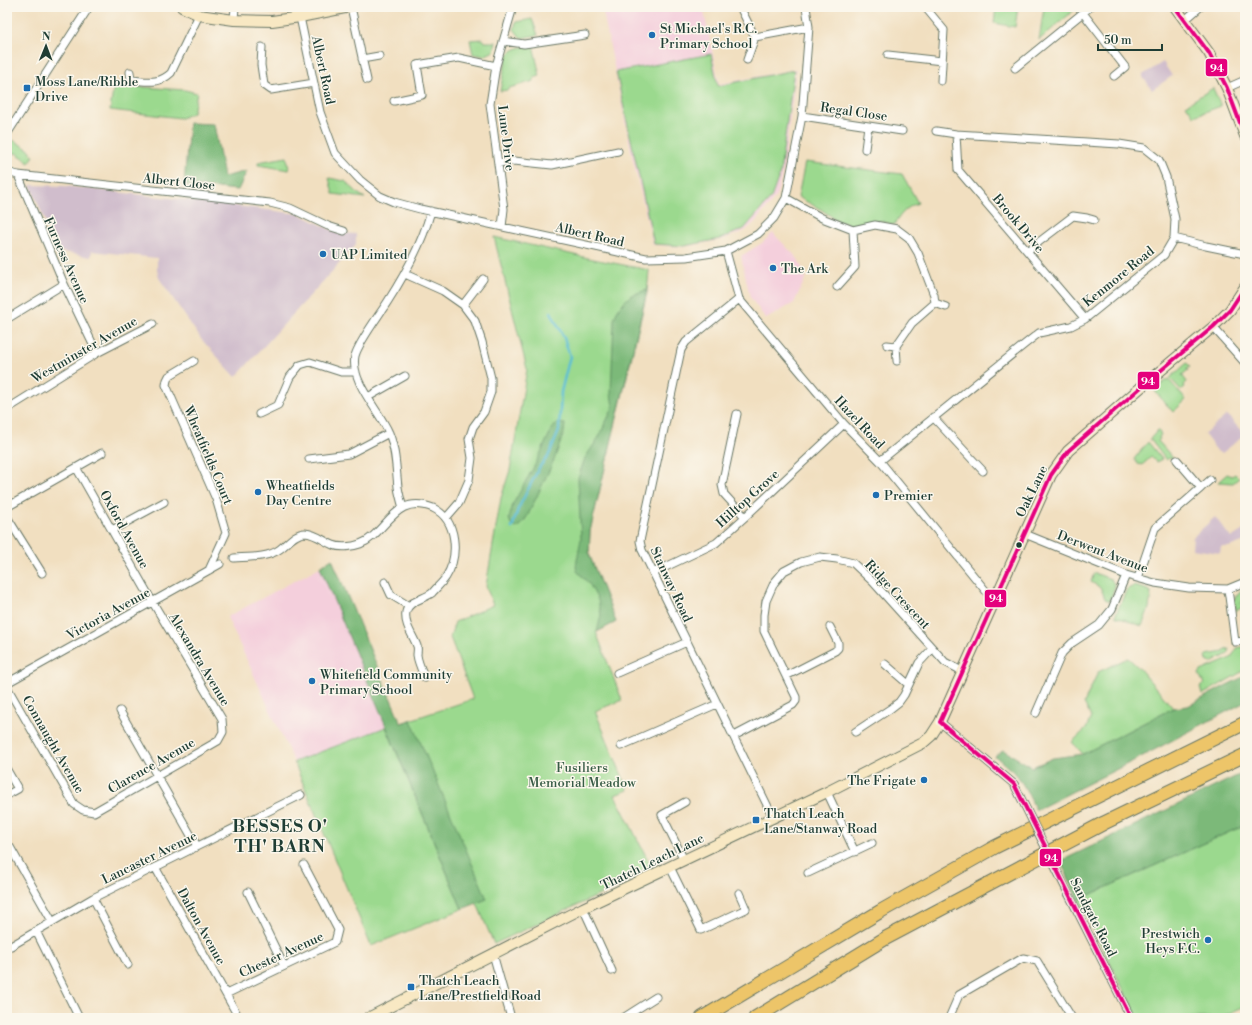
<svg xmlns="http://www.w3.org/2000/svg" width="1252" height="1025" font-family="'Libre Bodoni',serif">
  <rect width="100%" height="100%" fill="#fbf7ec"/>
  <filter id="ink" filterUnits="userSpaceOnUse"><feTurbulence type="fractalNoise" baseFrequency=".025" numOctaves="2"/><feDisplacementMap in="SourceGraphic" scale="8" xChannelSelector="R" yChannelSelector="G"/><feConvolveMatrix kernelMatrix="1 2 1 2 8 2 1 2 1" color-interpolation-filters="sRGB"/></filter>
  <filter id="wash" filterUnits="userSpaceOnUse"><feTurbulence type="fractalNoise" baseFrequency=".012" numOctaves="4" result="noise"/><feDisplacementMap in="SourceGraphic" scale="16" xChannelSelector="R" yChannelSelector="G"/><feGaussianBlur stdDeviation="0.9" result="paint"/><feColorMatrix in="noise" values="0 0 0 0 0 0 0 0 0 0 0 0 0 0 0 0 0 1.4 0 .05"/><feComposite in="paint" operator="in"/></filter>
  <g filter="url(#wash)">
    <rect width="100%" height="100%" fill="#f1dfc0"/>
    <path fill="#f4cfdc" d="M602 7H703L719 84 796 69 783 171 776 197 755 222 745 231 721 240 684 247 653 245 633 160Z
      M773 233 798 259 806 277 794 303 766 319 750 297 741 256 762 243Z
      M320 567 386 727 294 762 227 617Z"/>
    <path fill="#d0bdcc" d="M1163 62 1172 76 1152 90 1146 81 1143 79V73H1146Z
      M30 185 64 186 222 204 299 214 338 233 356 234V245L236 377 201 339 159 278 157 270V258L92 251 91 257 58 251Z
      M1227 415 1245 435 1222 453 1218 452 1204 434Z
      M1215 517 1231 538 1245 529V541L1229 547H1221L1220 553 1192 549 1193 537Z"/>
    <path fill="#9bd98e" stroke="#5d8b61" d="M996 7H1018L1015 27 994 23Z
      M1044 7H1078L1039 40Z
      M532 19 538 35 521 38 514 29 516 22Z
      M483 39 485 42H496L494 51 484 56 473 54 470 40Z
      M533 45 540 76 534 78V81L509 88 508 90 500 91 507 56C513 47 523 47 533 45Z
      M711 54 718 86 794 70 780 173 771 198 744 229 720 239 684 246 654 244 616 72Z
      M114 85 185 90 197 93 193 113 181 118 110 110Z
      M1213 88 1221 106 1194 116 1186 105Z
      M13 140 31 151 30 154 34 156 29 163 26 161 27 160 14 152 13 154 7 151V148Z
      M287 157 289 170 258 165V162Z
      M805 162 902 174 918 203C906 207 900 215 894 225L882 221H872L854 225 838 221 822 210 798 197Z
      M329 178 345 181 359 194 365 198 333 194Z
      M494 237 588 258 649 270 647 293 590 531 589 554 616 622 596 632 622 700 595 711 628 790 615 795 653 870 494 944 401 723 473 699 450 637 455 622 493 605 486 586 501 498 510 470 527 369Z
      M1187 363 1190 366 1187 368 1188 370 1182 375 1187 382 1184 385 1185 387 1181 390 1170 378Z
      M1168 379 1186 400 1173 412 1154 390Z
      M1158 430 1161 435 1159 437 1160 439 1158 441 1173 458 1171 459 1169 458 1166 460 1150 439Z
      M1148 442 1162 459 1156 462 1151 457 1142 465 1140 464 1139 465 1134 459Z
      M1227 474 1232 476 1235 474 1239 478 1233 483 1218 482Z
      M1094 573 1111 579 1115 586 1110 601 1105 599 1101 588 1091 582Z
      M1134 586 1149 590 1151 593 1149 608 1142 626 1115 616 1127 589Z
      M1245 590V599L1241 603 1243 607 1236 611 1234 599 1240 591Z
      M1241 647H1245V670L1202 695 1200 687 1204 684 1199 674 1201 671 1231 658 1237 648Z
      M1230 649 1228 654 1211 663 1207 661 1206 655 1224 652 1225 650Z
      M1128 658 1138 667 1173 708 1083 754 1072 742 1086 729 1091 717 1084 703 1098 672Z
      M386 727 462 909 371 946 294 762Z
      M1245 825V1006L1219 1018H1138L1078 900Z"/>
    <path fill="#7cb979" stroke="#4e7b56" d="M189 123 214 124 224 177 247 171 238 190 184 185Z
      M647 290 590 531 589 554 616 622 597 632 601 615 598 600 590 585 577 571 576 566 581 539 578 478 585 458 599 437 613 407 611 393 614 319 619 307 631 295Z
      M557 423 565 424 564 433 554 460 528 515 523 523 516 528 511 524 509 519 513 504 536 463 552 429Z
      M332 559 401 723 411 720 487 899 462 909 320 567Z
      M1245 676V702L1137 759 1036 810 1025 788 1017 775 995 756 1003 750 1032 767 1053 758 1083 754 1173 708 1188 706 1223 687Z
      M1245 772V825L1078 900 1061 861Z"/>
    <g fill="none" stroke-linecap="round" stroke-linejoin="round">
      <path stroke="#58bdd6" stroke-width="2.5" d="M512 528 518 509 540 466 548 457 559 431 561 392 570 356 564 338 551 312"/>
    </g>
  </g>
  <g filter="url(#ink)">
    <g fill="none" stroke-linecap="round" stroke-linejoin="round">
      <g stroke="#687665" stroke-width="9">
        <path id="street" d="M351 7 367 80
          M925 7 944 30 941 81
          M742 11 755 37 747 60
          M1083 13 1125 67 1114 76
          M300 17 320 112 335 153 360 180 380 196 394 202 420 209 646 258 686 257 726 251 758 234 774 218 786 198 802 116 809 27 806 7
          M234 20 235 7
          M1185 20 1200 7
          M755 37 809 27
          M503 41 524 44 585 35
          M262 47 261 65 264 85 271 90 314 83
          M888 55 942 61
          M362 59 379 56
          M1015 68 1090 7
          M130 72 131 80C147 81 158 85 171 73L199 15
          M1227 88 1245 80
          M394 101 422 95 417 65 459 58 496 66
          M802 116 902 131
          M7 134 89 7
          M956 134 958 170 1085 319
          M865 149 868 126
          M498 163 514 161 552 165 618 151
          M7 172 18 175 270 203 290 208 328 226 344 231
          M18 175 64 284 97 353
          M786 198 822 218 853 230 875 225 897 229 909 238 918 253 934 295 935 303 912 323 896 346 897 361
          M502 227 504 209 490 104 496 66 513 7
          M1174 238 1206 246 1245 254
          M726 251 739 299 844 424 880 461 994 601
          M1027 251 1073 216 1087 218 1094 220
          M405 274 443 291 463 305 475 321 482 342 491 378V392L484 412 473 427 469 439 472 458 469 480 459 503 446 518
          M837 287 855 267 853 230
          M739 299 686 342 681 350 640 541 642 550 773 817
          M935 303 946 307
          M463 305 483 279
          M7 319 64 284
          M1213 327 1245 363
          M887 345 896 346
          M194 361 169 376 167 380 166 385 216 499 226 533 209 570
          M368 397 405 376
          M7 409 97 353 153 324
          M259 414 278 405 290 377 300 365 310 362 341 372H356
          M737 414 722 485 724 494 745 517
          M933 417 983 471
          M309 459 349 454 389 433
          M880 461 1025 344 1039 333 1071 326 1085 319 1164 255 1174 238 1175 219 1166 177 1159 160 1144 148 1119 144 956 134 936 131
          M1201 488 1210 480
          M7 507 102 453
          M403 508C401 501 399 494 398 487 396 469 396 450 389 433 380 411 350 382 355 356 358 343 380 314 388 301 406 273 422 244 431 211
          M7 517 42 573
          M112 530 164 502
          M1025 534 1126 575 1155 583 1189 588 1228 589 1245 582
          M234 558C248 557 268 558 280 549 288 543 295 533 305 533 317 534 323 541 333 545 340 548 352 547 360 544 387 534 394 492 433 508 458 520 459 556 446 577 443 582 436 588 432 593 424 599 408 601 406 612 404 625 413 635 417 646 418 649 417 652 417 655 418 663 422 671 425 678
          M653 573 716 543 745 517 844 424
          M1138 578 1155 528 1201 488 1177 460
          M385 582 391 595 409 606
          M1228 589 1235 642 1245 641
          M885 664 908 684
          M617 673 687 642
          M786 676 835 651 838 648V643L830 627
          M7 683 220 564
          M7 687 74 804 83 810 94 812 218 741 223 732 222 719 152 601 77 469
          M120 711 197 846
          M1036 713 1062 653 1072 643 1099 625 1112 609 1126 575
          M940 722 1014 784
          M855 732 890 709 899 702 904 695 919 663 932 649
          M734 736 793 705 796 701V697L764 631V615L766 601 774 583 784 571 801 562 820 557 837 559 853 563 873 582 945 662 962 671
          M621 746 717 704
          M7 770 18 789 7 795
          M827 792 855 852
          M10 847 52 921
          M684 860 662 815 685 802
          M155 867 239 1018
          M670 867 701 930 746 909 739 893
          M808 873 872 843
          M248 892 284 966
          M1069 895 1131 1018
          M93 898 128 965
          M583 908 612 971
          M36 931 79 1018
          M11 946 93 898 301 795
          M493 954 511 1018
          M226 994 335 942 338 930 304 865
          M623 1018 656 997
          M949 1018 959 995 1023 958 1037 961 1072 1018"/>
      </g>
      <g stroke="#687665" stroke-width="12">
        <path id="secondary" d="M182 7 199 15 234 20 272 21 300 17 350 7
          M1175 7 1209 53 1227 88 1245 136
          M368 1018 583 908 827 792 923 743 931 736 940 722 1051 475 1068 451 1147 382 1213 327 1230 310 1245 287"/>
      </g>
      <g stroke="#687665" stroke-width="15">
        <path id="highway" d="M702 1018 881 911 995 847 1245 723
          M755 1018 886 938 1104 823 1245 755"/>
      </g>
      <use href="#street" stroke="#fff" stroke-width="7"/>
      <use href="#secondary" stroke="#f8e8c3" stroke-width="10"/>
      <use href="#highway" stroke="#edc569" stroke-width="13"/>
      <g stroke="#687665" stroke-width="9" stroke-linecap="butt">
        <path id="street-bridge" d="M1014 784 1069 895"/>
      </g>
      <use href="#street-bridge" stroke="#fff" stroke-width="7"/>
      <g stroke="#fbf7ec" stroke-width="7">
        <path id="bus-1" d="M1175 7 1209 53 1227 88 1245 136
          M940 722 1051 475 1068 451 1147 382 1213 327 1230 310 1245 287
          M940 722 1014 784 1131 1018"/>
      </g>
      <use href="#bus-1" stroke="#e5007d" stroke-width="4"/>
    </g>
  </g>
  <g fill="#1f6fb2" stroke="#fbf7ec" stroke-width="1.5">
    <circle cx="652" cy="35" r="4"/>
    <rect x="23" y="84" width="8" height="8" rx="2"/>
    <circle cx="323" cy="254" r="4"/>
    <circle cx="773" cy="268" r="4"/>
    <circle cx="258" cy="492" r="4"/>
    <circle cx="876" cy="495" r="4"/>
    <circle cx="312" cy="681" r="4"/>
    <circle cx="924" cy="780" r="4"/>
    <rect x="752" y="816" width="8" height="8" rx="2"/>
    <circle cx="1208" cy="940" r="4"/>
    <rect x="407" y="983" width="8" height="8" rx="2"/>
  </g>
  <circle fill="#1f3d34" stroke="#fbf7ec" stroke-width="1.5" cx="1019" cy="545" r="3.5"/>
  <g text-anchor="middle" stroke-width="3" stroke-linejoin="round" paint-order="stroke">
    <g font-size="13" fill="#1f3d34" stroke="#fbf7ec" text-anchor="start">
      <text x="660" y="33">St Michael's R.C.<tspan x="660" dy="15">Primary School</tspan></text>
      <text x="35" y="86">Moss Lane/Ribble<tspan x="35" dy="15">Drive</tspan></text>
      <text x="331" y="259">UAP Limited</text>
      <text x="781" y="273">The Ark</text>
      <text x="266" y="490">Wheatfields<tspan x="266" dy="15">Day Centre</tspan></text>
      <text x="884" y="500">Premier</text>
      <text x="320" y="679">Whitefield Community<tspan x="320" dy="15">Primary School</tspan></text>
      <text x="916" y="785" text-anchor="end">The Frigate</text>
      <text x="764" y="818">Thatch Leach<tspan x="764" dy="15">Lane/Stanway Road</tspan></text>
      <text x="1200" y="938" text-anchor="end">Prestwich<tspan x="1200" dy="15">Heys F.C.</tspan></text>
      <text x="419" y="985">Thatch Leach<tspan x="419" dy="15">Lane/Prestfield Road</tspan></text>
    </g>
    <g font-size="13" fill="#1f3d34" stroke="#fbf7ec">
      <text transform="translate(324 70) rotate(78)" y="5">Albert Road</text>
      <text transform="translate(854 111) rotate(8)" y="5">Regal Close</text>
      <text transform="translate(507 138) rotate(83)" y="5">Lune Drive</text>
      <text transform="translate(179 181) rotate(6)" y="5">Albert Close</text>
      <text transform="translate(1019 223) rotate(50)" y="5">Brook Drive</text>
      <text transform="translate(590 234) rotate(13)" y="5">Albert Road</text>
      <text transform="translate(67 260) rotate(66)" y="5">Furness Avenue</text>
      <text transform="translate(1118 276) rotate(-39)" y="5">Kenmore Road</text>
      <text transform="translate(84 349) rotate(-30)" y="5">Westminster Avenue</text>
      <text transform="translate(860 422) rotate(47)" y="5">Hazel Road</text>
      <text transform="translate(209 455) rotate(67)" y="5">Wheatfields Court</text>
      <text transform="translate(1031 491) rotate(-64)" y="5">Oak Lane</text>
      <text transform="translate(747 498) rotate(-42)" y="5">Hilltop Grove</text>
      <text transform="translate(125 529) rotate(61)" y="5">Oxford Avenue</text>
      <text transform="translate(1103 551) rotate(21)" y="5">Derwent Avenue</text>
      <text transform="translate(672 584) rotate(65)" y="5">Stanway Road</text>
      <text transform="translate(898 594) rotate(47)" y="5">Ridge Crescent</text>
      <text transform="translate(108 613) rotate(-29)" y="5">Victoria Avenue</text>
      <text transform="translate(200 659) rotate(59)" y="5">Alexandra Avenue</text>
      <text transform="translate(54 744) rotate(60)" y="5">Connaught Avenue</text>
      <text transform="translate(151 765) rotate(-30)" y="5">Clarence Avenue</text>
      <text transform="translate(149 857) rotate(-26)" y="5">Lancaster Avenue</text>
      <text transform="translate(652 861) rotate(-26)" y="5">Thatch Leach Lane</text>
      <text transform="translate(1094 917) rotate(63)" y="5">Sandgate Road</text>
      <text transform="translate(202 926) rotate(61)" y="5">Dalton Avenue</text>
      <text transform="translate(281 954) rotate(-25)" y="5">Chester Avenue</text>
    </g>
    <g font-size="13" fill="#385c46" stroke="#fbf7ec">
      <text x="582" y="772">Fusiliers<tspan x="582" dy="15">Memorial Meadow</tspan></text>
    </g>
    <g font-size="17" font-weight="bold" letter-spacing="1" fill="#1f3d34" stroke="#fbf7ec">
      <text x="280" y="832">BESSES O'<tspan x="280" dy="20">TH' BARN</tspan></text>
    </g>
  </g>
  <g stroke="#fbf7ec" stroke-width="1.5">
    <rect x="1205" y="58" width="23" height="19" rx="4" fill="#e5007d"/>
    <rect x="1137" y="371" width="23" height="19" rx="4" fill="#e5007d"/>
    <rect x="984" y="589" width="23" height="19" rx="4" fill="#e5007d"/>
    <rect x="1039" y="848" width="23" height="19" rx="4" fill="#e5007d"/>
  </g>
  <g font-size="11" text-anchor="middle" font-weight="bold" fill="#fff">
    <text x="1217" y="72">94</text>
    <text x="1148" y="385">94</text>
    <text x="996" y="602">94</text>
    <text x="1051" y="862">94</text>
  </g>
  <rect width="1252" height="1025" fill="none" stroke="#fbf7ec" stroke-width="24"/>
  <g transform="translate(46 46) rotate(1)" stroke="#fbf7ec" stroke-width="3" paint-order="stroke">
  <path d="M0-3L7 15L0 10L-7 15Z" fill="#1f3d34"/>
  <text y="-6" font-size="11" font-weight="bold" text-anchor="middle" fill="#1f3d34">N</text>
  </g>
  <path d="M1098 44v6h64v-6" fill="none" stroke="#1f3d34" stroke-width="2"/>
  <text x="1104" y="44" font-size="12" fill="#1f3d34" stroke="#fbf7ec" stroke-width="3" paint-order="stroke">50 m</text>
</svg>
